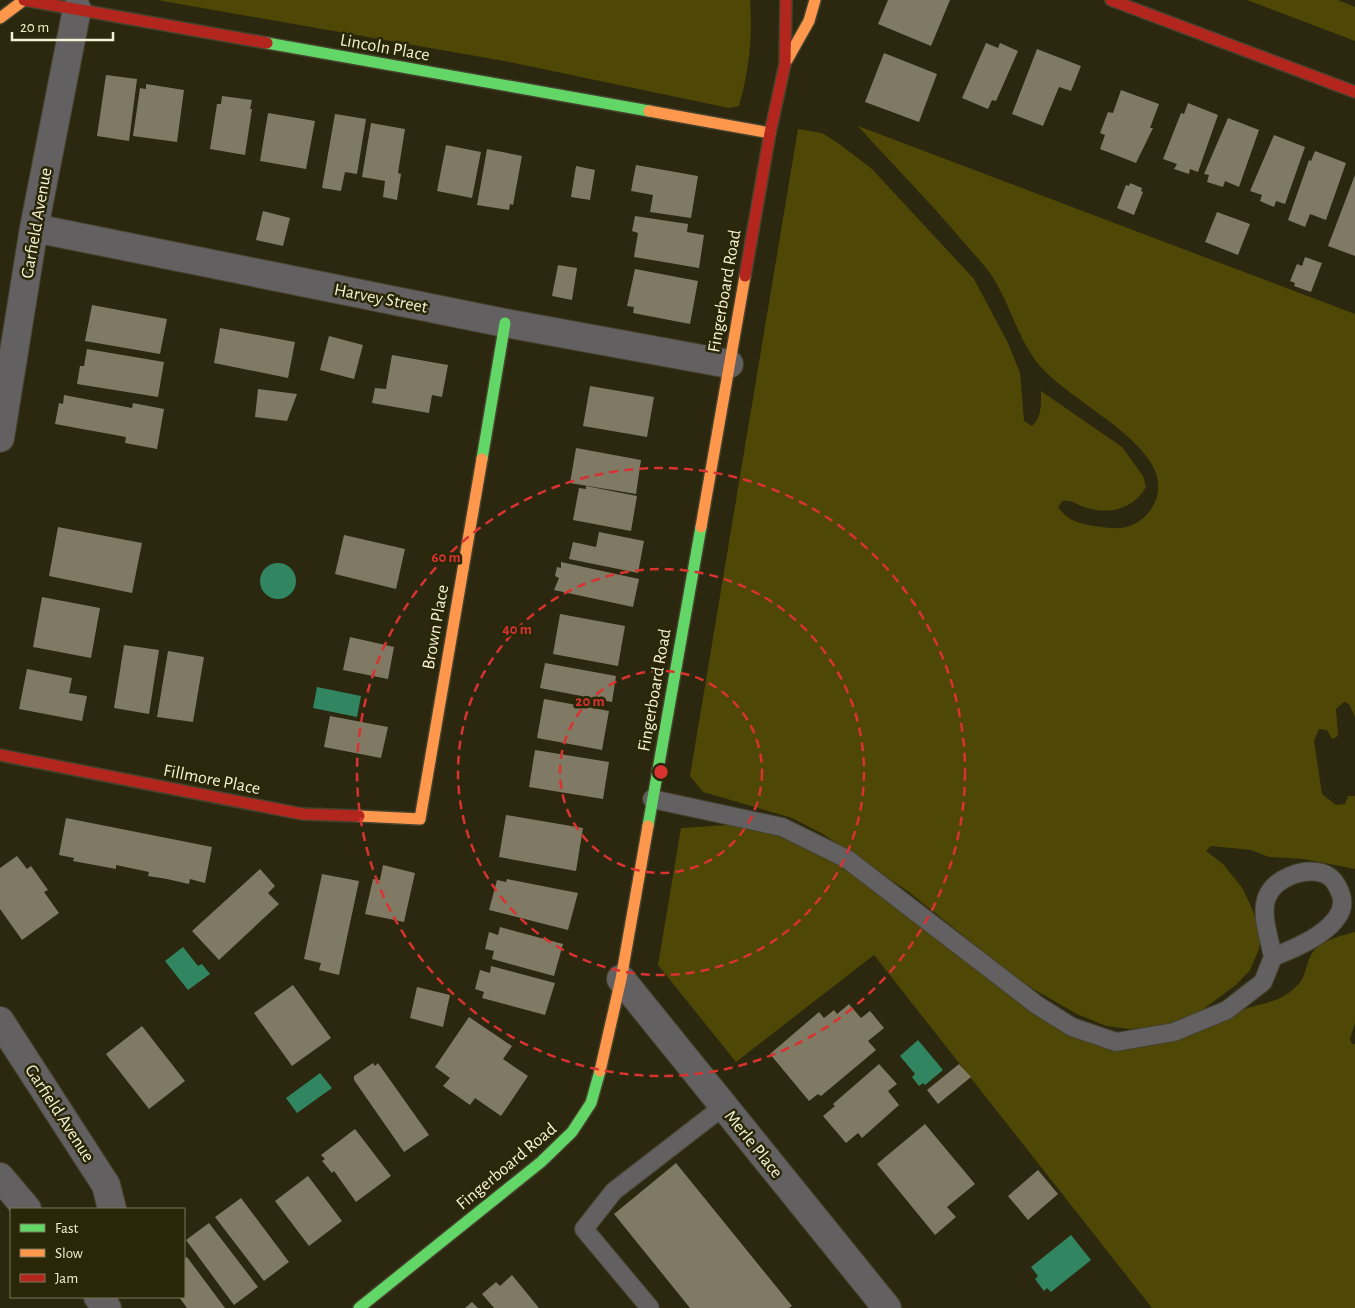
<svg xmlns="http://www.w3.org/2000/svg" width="1355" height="1308" font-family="'Alegreya Sans',sans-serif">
  <rect width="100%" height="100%" fill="#2b280f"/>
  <path fill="#4e4705" d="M157 0H750C753 37 749 71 739 106L729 108 504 61Z
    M1247 0H1338L1355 7V41Z
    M858 126 1355 314V717L1349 704 1344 702 1336 709 1338 736 1332 739 1327 730 1319 729 1314 741 1322 794 1336 805 1345 804 1348 796H1355V869L1304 859 1269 857 1251 850 1211 846 1206 851 1223 864 1243 889 1253 911 1261 933 1259 949 1250 970 1236 985 1202 1010 1176 1021 1156 1027 1130 1029 1106 1026 1077 1014 1021 982 909 892 823 834 792 818 703 792 690 776 798 129 822 133 838 143 872 169 974 279 1008 343 1020 373 1024 421 1032 426C1042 417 1041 404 1041 391L1122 447 1143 476 1146 487C1133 510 1108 515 1084 507 1075 504 1072 500 1062 501L1058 508C1062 511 1065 516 1069 518 1078 525 1110 529 1121 528 1153 523 1168 489 1151 463 1127 425 1072 401 1040 366 1017 339 1010 302 990 273 981 261 970 250 960 238 928 200 892 164 858 126Z
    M728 825 760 829 785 838 846 869 1061 1029C1131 1067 1174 1041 1240 1011 1257 1003 1275 1004 1290 992 1306 980 1303 974 1310 957 1317 941 1340 936 1355 932V1023L1350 1039 1352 1044H1355V1308H1152L874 955 736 1062 658 965 681 828Z"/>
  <path fill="#318661" d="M260 581a18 18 0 1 1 36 0a18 18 0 1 1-36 0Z
    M317 687 361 696 357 717 313 708Z
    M183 947 198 966 202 964 210 974 188 990 165 961Z
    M918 1040 943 1070 925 1085 923 1083 919 1086 912 1077 915 1074 900 1056Z
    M320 1073 332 1088 297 1113 286 1098Z
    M1071 1235 1091 1260 1051 1292 1047 1288 1044 1291 1035 1279 1038 1276 1031 1267Z"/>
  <path fill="#807964" d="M888 0H950L931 46 878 24Z
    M986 43 998 48 1000 43 1018 51 996 101 992 100 988 109 962 98Z
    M1037 49 1081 66 1071 91 1059 87 1043 126 1012 114Z
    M884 53 937 74 919 122 865 102Z
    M106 75 137 79 129 141 97 136Z
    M146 84 184 90 177 142 133 136 140 88 146 89Z
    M1121 90 1159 104 1150 128H1153L1136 163 1100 149 1105 135 1100 133 1108 112 1113 113Z
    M222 96 252 100 250 109H252L245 155 210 149 217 104H221Z
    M1188 103 1218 115 1198 172 1190 169 1189 174 1174 169 1177 164 1163 159 1181 113 1184 114Z
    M268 113 315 121 306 169 260 161Z
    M335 114 366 119 357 174 345 172 341 191 322 188Z
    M1228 118 1259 130 1239 187 1225 181 1223 187 1207 182 1209 175 1204 174Z
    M371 123 405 129 398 173 401 174 397 200 383 197 385 181 362 177Z
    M1274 135 1305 147 1285 204 1276 201 1274 207 1260 201 1262 195 1250 191Z
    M446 145 481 152 472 198 437 191Z
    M487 149 522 156 513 205 510 204 509 210 477 205Z
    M1315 151 1346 163 1326 220 1310 214 1305 227 1288 220 1309 160 1311 161Z
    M636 165 698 176 691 218 650 212 653 195 631 191Z
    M576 166 595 170 590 200 571 197Z
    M1355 175V256L1328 246Z
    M1130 183 1142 188 1141 191 1143 192 1134 215 1117 208 1126 185 1129 186Z
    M263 211 290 218 283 246 256 240Z
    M1217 212 1250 224 1238 255 1205 242Z
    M635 216 688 224 687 232 704 235 699 268 634 257 638 233 632 231Z
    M1305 257 1322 263 1311 292 1294 286 1295 283 1290 281 1297 264 1302 266Z
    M558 265 577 268 572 300 552 296Z
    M635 269 698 281 690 324 633 313 634 307 627 306Z
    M92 305 167 319 160 354 85 341Z
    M220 328 295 342 288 378 214 363Z
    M329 336 363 345 354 379 320 370Z
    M87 349 164 362 158 397 77 384 80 366H84Z
    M392 355 448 365 442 397 432 395 429 413 372 403 375 388 386 389Z
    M590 386 654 397 647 437 583 426Z
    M258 389 297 394 287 421 255 417Z
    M64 395 132 408 133 403 164 409 157 449 125 443 126 437 55 424 59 403 63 404Z
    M576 448 641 460 636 494 570 483Z
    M586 486 637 496 631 531 573 520 579 488 586 489Z
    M58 527 142 543 132 593 49 576Z
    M599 532 644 541 638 573 569 559 573 542 596 547Z
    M344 535 405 549 396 589 335 574Z
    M561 562 639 579 633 607 554 590 559 578 555 576 557 567 561 568Z
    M42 597 100 608 91 658 33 647Z
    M560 614 625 626 618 666 553 654Z
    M350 637 394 647 388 679 343 670Z
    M124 645 159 650 149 714 114 708Z
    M168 651 204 657 193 722 157 717Z
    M545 663 616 676 612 702 540 688Z
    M27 669 72 678 69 693 87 696 82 721 19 709Z
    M544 699 609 711 602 750 537 738Z
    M330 716 388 727 381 758 324 747Z
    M535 750 609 762 603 799 529 787Z
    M506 815 583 828 576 871 499 857Z
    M66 818 212 847 205 883 190 879 189 884 167 879 148 876 149 872 116 865V869L73 861 74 858 59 855Z
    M17 856 27 869 31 866 48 890 44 892 59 913 22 940 0 909V868Z
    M383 865 415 873 404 922 365 914 373 879 380 880Z
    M260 869 275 886 268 893 279 904 219 960 192 931Z
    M322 874 359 881 339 975 319 970 321 963 304 959Z
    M507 879 578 893 568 930 489 910 497 880 506 882Z
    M500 927 563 944 554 976 492 959 494 951 485 949 489 932 498 935Z
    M491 966 555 983 545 1015 482 998 484 992 475 989 480 970 490 973Z
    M293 985 331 1038 292 1066 254 1013Z
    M417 987 450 995 443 1027 410 1018Z
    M849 1004 861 1018 870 1011 884 1028 868 1041 876 1050 821 1096 818 1094 809 1101 770 1054 819 1012 824 1018 834 1010 837 1014Z
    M469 1017 512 1046 503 1059 528 1076 501 1116 475 1098 470 1105 443 1086 450 1078 435 1067Z
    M142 1026 185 1081 149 1109 106 1054Z
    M373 1063 375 1066 378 1063 429 1135 404 1152 354 1080V1076Z
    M879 1064 897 1084 888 1091 899 1105 862 1138 858 1133 846 1143 823 1116 835 1106 833 1104Z
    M959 1064 971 1077 938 1104 927 1090Z
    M925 1124 975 1184 947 1207 956 1217 935 1235 877 1164Z
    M355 1129 391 1176 356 1202 334 1171 332 1173 322 1161 325 1159 321 1155Z
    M676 1163 792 1306 789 1308H690L614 1214Z
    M1038 1170 1058 1194 1028 1220 1008 1196Z
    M308 1176 342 1221 309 1246 275 1201Z
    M241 1198 289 1262 264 1281 215 1217Z
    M209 1223 258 1287 234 1305 186 1240Z
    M187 1257 225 1308H187L179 1297H184V1259Z
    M512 1275 539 1308H494L482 1294 496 1282 500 1286Z
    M472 1302 478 1308H465Z"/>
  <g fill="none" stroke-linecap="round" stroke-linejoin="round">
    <g stroke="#45422d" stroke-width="20">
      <path id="lane" d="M652 799 782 827 847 859 1037 1005 1072 1027 1116 1042 1174 1032 1227 1010 1263 982 1273 957C1296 948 1354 925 1340 892 1336 883 1332 876 1322 873 1302 868 1275 878 1267 897 1260 914 1270 940 1273 957
        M650 1308 584 1229 614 1191 724 1106"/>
    </g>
    <g stroke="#45422d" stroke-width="30">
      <path id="street" d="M34 228 505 323 729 364
        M0 438 34 228 77 9
        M621 979 887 1308
        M0 1021 106 1185 112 1209
        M0 1177 27 1209
        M98 1297 107 1308"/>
    </g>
    <g stroke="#45422d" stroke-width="14">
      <path id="fast" d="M267 43 649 111
        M482 459 505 323
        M648 826 701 527
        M359 1308 541 1162 572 1132 591 1103 600 1071"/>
    </g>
    <g stroke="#45422d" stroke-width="14">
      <path id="slow" d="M0 18 24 0
        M787 60 809 21 815 0
        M649 111 770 133
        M701 527 745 276
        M359 816 420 819 482 459
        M600 1071 621 979 648 826"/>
    </g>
    <g stroke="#45422d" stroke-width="14">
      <path id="jam" d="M24 0 267 43
        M1111 0 1355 92
        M745 276 770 133 785 64 786 0
        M0 755 302 814 359 816"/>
    </g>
    <use href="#lane" stroke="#626061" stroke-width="18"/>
    <use href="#street" stroke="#626061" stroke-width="28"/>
    <use href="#fast" stroke="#63d668" stroke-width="11"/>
    <use href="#slow" stroke="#ff974d" stroke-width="11"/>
    <use href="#jam" stroke="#b3261e" stroke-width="11"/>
  </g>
  <g fill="none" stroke="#d83231" stroke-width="2.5" stroke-dasharray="9 6">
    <circle cx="661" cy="772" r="101"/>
    <circle cx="661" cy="772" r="203"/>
    <circle cx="661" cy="772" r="304"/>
  </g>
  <g text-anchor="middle" stroke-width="5" stroke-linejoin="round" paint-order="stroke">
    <g font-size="18" fill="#f4f1d4" stroke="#2a2709">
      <text transform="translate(385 47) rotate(10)" y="6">Lincoln Place</text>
      <text transform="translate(36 223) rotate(-80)" y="6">Garfield Avenue</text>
      <text transform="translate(724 291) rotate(-80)" y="6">Fingerboard Road</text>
      <text transform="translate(381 298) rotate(11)" y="6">Harvey Street</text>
      <text transform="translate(435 627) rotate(-80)" y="6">Brown Place</text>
      <text transform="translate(654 690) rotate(-80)" y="6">Fingerboard Road</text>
      <text transform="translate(212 779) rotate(11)" y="6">Fillmore Place</text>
      <text transform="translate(60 1113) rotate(57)" y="6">Garfield Avenue</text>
      <text transform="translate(754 1144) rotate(51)" y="6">Merle Place</text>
      <text transform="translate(506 1166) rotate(-40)" y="6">Fingerboard Road</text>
    </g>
  </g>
  <circle cx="661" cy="772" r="8" fill="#d83231" stroke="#2a2709" stroke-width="2.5"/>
  <g font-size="15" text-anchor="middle" font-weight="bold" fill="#d83231" stroke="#2a2709" stroke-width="5" stroke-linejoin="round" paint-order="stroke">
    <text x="446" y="562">60 m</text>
    <text x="517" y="634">40 m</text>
    <text x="590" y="706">20 m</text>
  </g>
  <rect x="10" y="1208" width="175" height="90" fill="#2a2709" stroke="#7b785a"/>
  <rect x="20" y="1224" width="25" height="8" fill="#63d668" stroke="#7b785a"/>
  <text x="55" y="1233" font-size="15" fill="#f4f1d4">Fast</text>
  <rect x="20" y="1249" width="25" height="8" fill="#ff974d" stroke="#7b785a"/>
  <text x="55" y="1258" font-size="15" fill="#f4f1d4">Slow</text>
  <rect x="20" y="1274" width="25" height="8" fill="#b3261e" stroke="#7b785a"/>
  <text x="55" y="1283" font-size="15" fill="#f4f1d4">Jam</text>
  <path d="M12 32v8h101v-8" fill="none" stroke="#f4f1d4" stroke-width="2.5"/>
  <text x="20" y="32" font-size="15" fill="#f4f1d4" stroke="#2a2709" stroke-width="4" paint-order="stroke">20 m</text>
</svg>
